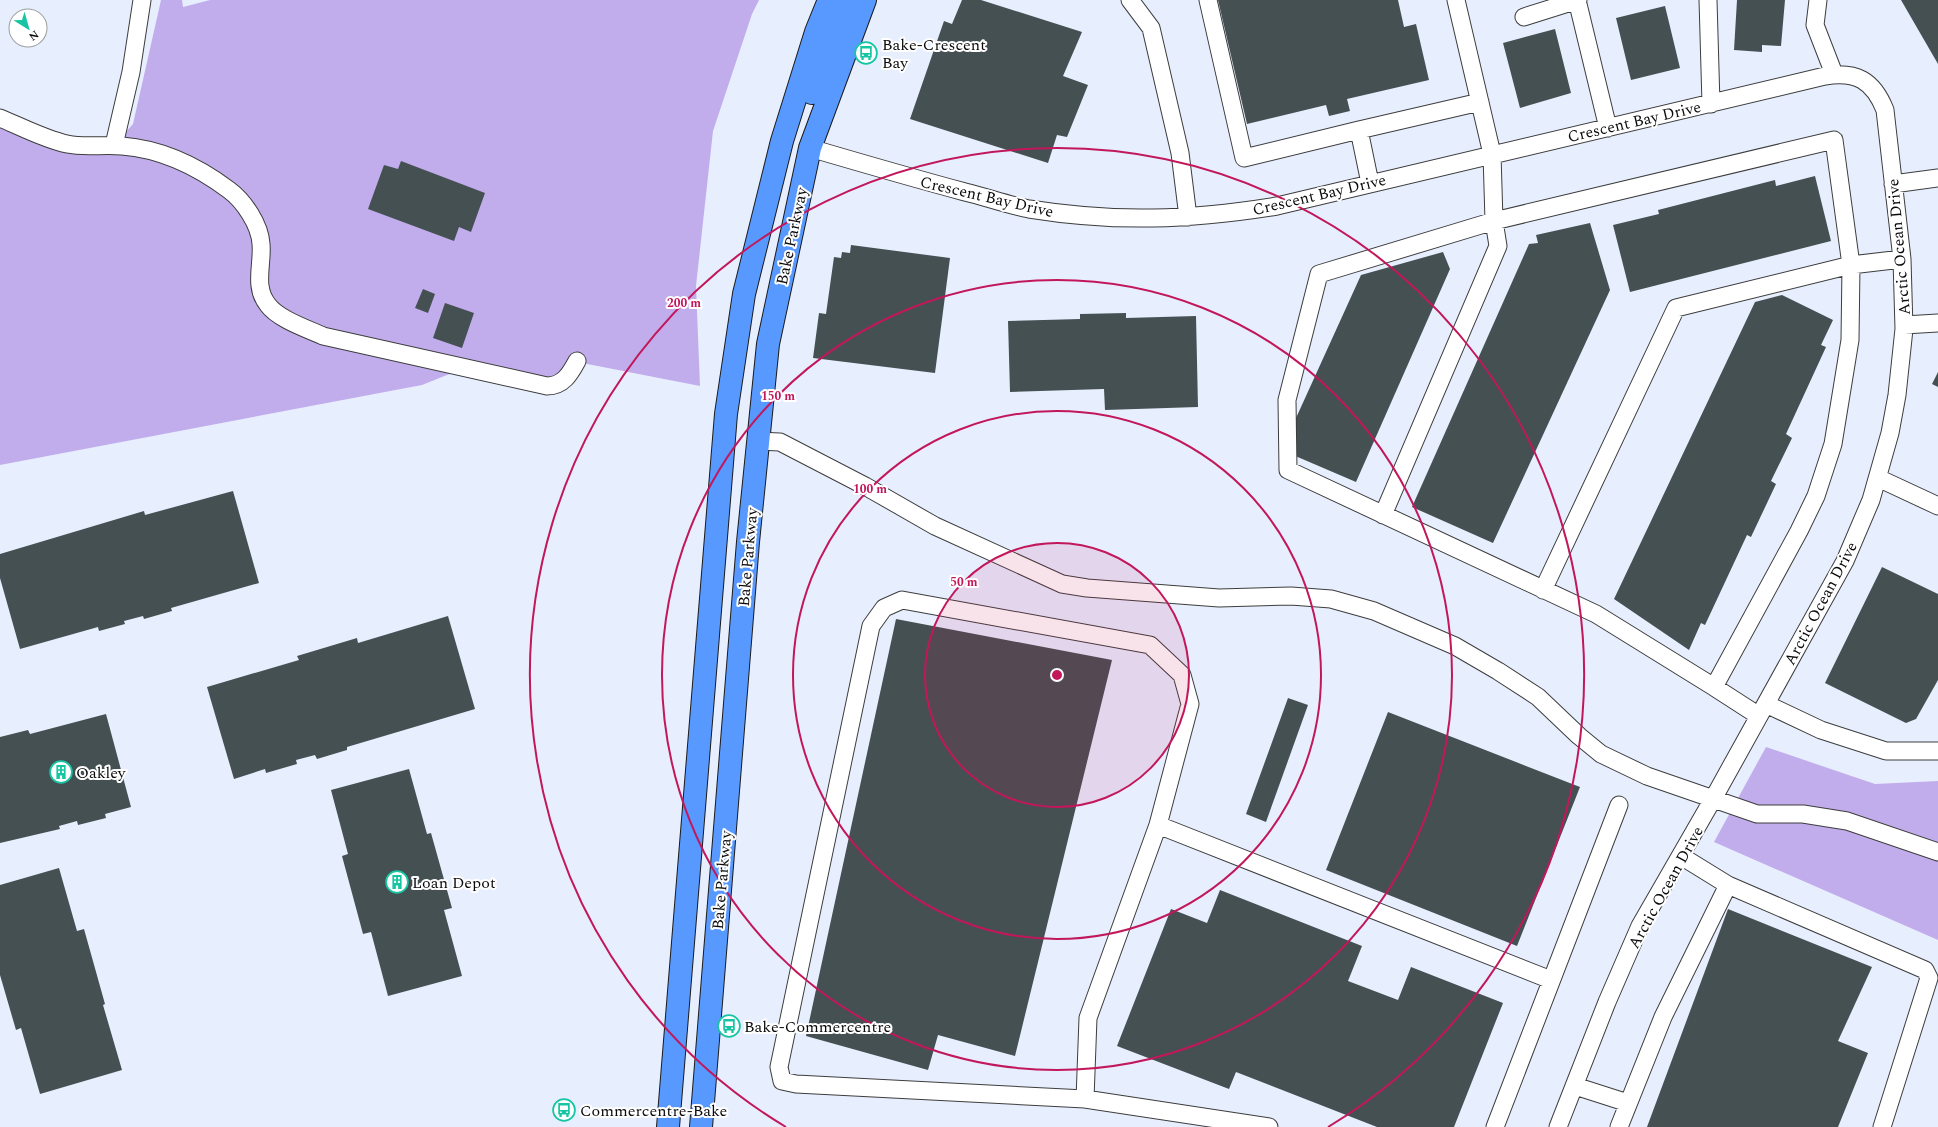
<svg xmlns="http://www.w3.org/2000/svg" width="1938" height="1127" font-family="Spectral,serif">
  <rect width="100%" height="100%" fill="#e7efff"/>
  <path fill="#c2adec" d="M161 0H182L183 7 210 0H759L752 14 713 131 696 286 700 386 577 362 563 381 467 367 422 385 0 465V118L52 140 114 145 133 124Z
    M1766 747 1875 784 1938 781V940L1714 842Z"/>
  <path fill="#455053" d="M962 0H981L1082 32 1063 76 1088 85 1067 137 1057 135 1048 163 910 119 944 21 952 24Z
    M1218 0H1398L1404 27 1416 24 1429 80 1347 99 1350 111 1329 116 1326 105 1247 124Z
    M1737 0H1785L1781 46 1762 45V52L1734 50Z
    M1901 0H1938V64Z
    M1665 6 1680 68 1631 80 1616 18Z
    M1555 29 1571 93 1520 108 1503 43Z
    M401 161 485 193 471 232 459 227 454 241 368 209 384 165 398 169Z
    M1815 176 1831 241 1630 292 1613 225 1659 214 1658 210 1775 180 1776 186Z
    M1590 223 1610 290 1493 543 1412 507 1529 244 1538 243 1536 235Z
    M851 245 950 258 935 373 813 358 819 313 826 314 834 257 841 258 842 252 850 253Z
    M1443 252 1450 269 1356 482 1293 455 1296 418 1361 275Z
    M423 289 435 294 428 313 415 308Z
    M1782 295 1833 320 1821 345 1826 347 1786 434 1792 438 1771 481 1776 484 1751 537 1747 535 1705 625 1701 623 1689 650 1614 599 1755 302Z
    M445 303 474 313 462 348 433 338Z
    M1126 313V318L1196 316 1198 407 1105 410 1104 389 1010 392 1008 321 1080 319V314Z
    M1938 372V387L1932 384Z
    M233 491 259 583 171 608 172 611 144 619 143 616 124 621 125 624 99 631 98 627 20 649 0 578V554L144 511 145 515Z
    M1882 567 1938 594V680L1916 719 1906 723 1825 683Z
    M448 616 475 709 347 747V750L317 759 315 755 296 760 297 764 266 773 265 769 234 779 207 687 299 660 297 656 357 638 358 643Z
    M896 619 1112 660 1015 1056 938 1035 928 1070 806 1036Z
    M1288 698 1308 705 1266 822 1246 814Z
    M1388 712 1580 787 1517 946 1326 870Z
    M106 714 131 807 105 814 106 818 78 825 77 821 59 826 60 829 0 843V737L28 730 30 734Z
    M409 769 427 834 431 833 452 908 444 910 462 976 388 996 371 932 363 934 342 856 348 854 331 790Z
    M59 868 77 931 84 929 105 1004 103 1005 122 1070 40 1094 21 1028 16 1030 0 975V885Z
    M1220 890 1362 946 1348 981 1398 1000 1411 967 1503 1003 1454 1127H1377L1236 1072 1229 1089 1117 1046 1171 909 1207 923Z
    M1728 909 1872 967 1838 1041 1868 1053 1838 1127H1647Z"/>
  <g fill="none" stroke-linecap="round" stroke-linejoin="round">
    <g stroke="#3d3d3d" stroke-width="19">
      <path id="minor" d="M1130 0 1151 28 1180 153 1188 217
        M1208 0 1244 158 1359 130
        M1577 0 1608 128
        M1708 0 1711 104
        M1818 0 1815 25 1834 74
        M1524 17 1578 0
        M0 118C22 127 44 139 67 144 86 148 103 144 122 146 162 149 197 166 229 190 244 201 260 225 261 244 263 264 253 287 268 305 278 319 308 329 323 336L547 386C563 386 570 374 577 361
        M1834 140 1851 265 1850 340 1833 444 1816 496 1799 531 1714 687 1596 614 1288 470 1287 400 1319 274 1494 221Z
        M114 145 131 72 142 0
        M810 148C861 163 913 178 965 192 986 197 1008 205 1029 209 1117 223 1189 220 1277 206L1825 76C1856 71 1873 80 1885 110L1902 259 1904 329 1897 395 1890 433 1871 500 1845 561 1713 799 1640 926 1607 1002 1558 1127
        M1370 183 1359 130 1480 102
        M1893 184 1938 178
        M1904 325 1938 323
        M758 441 780 442 865 486 935 526 1062 584 1087 588 1219 598 1291 596 1331 599 1374 611 1455 646 1498 671 1538 697 1579 736 1601 754 1647 776 1757 814H1803L1847 821 1938 852
        M1878 478 1938 506
        M1383 515 1498 246 1494 221 1492 154 1456 0
        M1543 590 1676 308 1851 265 1902 259
        M1714 687 1759 716
        M1766 704 1821 730 1886 751H1938
        M1158 825 1551 980
        M1681 856 1728 885 1925 970 1929 978 1882 1127
        M1575 1086 1628 1103
        M1085 1099 1088 1018 1158 825 1190 704 1182 675 1150 645 902 600 884 608 871 626 779 1067 782 1081 796 1084 1085 1099 1269 1127
        M1495 1127 1619 805
        M1619 1127 1663 1017 1728 885"/>
    </g>
    <g stroke="#1b1b1b" stroke-width="24">
      <path id="major" d="M812 93 836 24 847 0
        M668 1127 726 414 744 294 782 141 816 32 829 0
        M701 1127 748 542 768 344 810 148 865 0"/>
    </g>
    <use href="#minor" stroke="#fff" stroke-width="17"/>
    <use href="#major" stroke="#5799ff" stroke-width="22"/>
  </g>
  <circle cx="1057" cy="675" r="132" fill="#c2185b" fill-opacity=".12"/>
  <g fill="none" stroke="#c2185b" stroke-width="2">
    <circle cx="1057" cy="675" r="132"/>
    <circle cx="1057" cy="675" r="264"/>
    <circle cx="1057" cy="675" r="395"/>
    <path d="M786 1127A527 527 0 1 1 1328 1127"/>
  </g>
  <defs>
    <g id="bus-ring" transform="scale(1.15)"><circle r="9.5" fill="#fff" stroke="#16c5a3" stroke-width="1.5"/><path d="M-5-6H5V4H4V6H2V4H-2V6H-4V4H-5ZM-3.5-4V0h7V-4ZM-3.5 1.2v1.5H-2V1.2ZM2 1.2v1.5H3.5V1.2Z" fill="#16c5a3"/></g>
    <g id="building-ring" transform="scale(1.15)"><circle r="9.5" fill="#fff" stroke="#16c5a3" stroke-width="1.5"/><path d="M-4-6H4V6H1V3H-1V6H-4ZM-2.5-4.3h1.7v1.8h-1.7ZM.8-4.3h1.7v1.8H.8ZM-2.5-1h1.7V.8h-1.7ZM.8-1h1.7V.8H.8Z" fill="#16c5a3"/></g>
  </defs>
  <g fill-rule="evenodd">
    <use href="#bus-ring" x="866" y="53"/>
    <use href="#building-ring" x="61" y="772"/>
    <use href="#building-ring" x="397" y="882"/>
    <use href="#bus-ring" x="729" y="1026"/>
    <use href="#bus-ring" x="564" y="1110"/>
  </g>
  <g text-anchor="middle" stroke-width="4" stroke-linejoin="round" paint-order="stroke">
    <g font-size="16" fill="#0a0a0a" stroke="#fff" text-anchor="start">
      <text x="882" y="50">Bake-Crescent<tspan x="882" dy="18">Bay</tspan></text>
      <text x="76" y="778">Oakley</text>
      <text x="412" y="888">Loan Depot</text>
      <text x="744" y="1032">Bake-Commercentre</text>
      <text x="580" y="1116">Commercentre-Bake</text>
    </g>
    <g font-size="16" fill="#0a0a0a" stroke="#fff">
      <text transform="translate(1634 121) rotate(-13)" y="6">Crescent Bay Drive</text>
      <text transform="translate(1319 194) rotate(-13)" y="6">Crescent Bay Drive</text>
      <text transform="translate(987 196) rotate(13)" y="6">Crescent Bay Drive</text>
      <text transform="translate(791 236) rotate(-78)" y="6">Bake Parkway</text>
      <text transform="translate(1898 247) rotate(-95)" y="6">Arctic Ocean Drive</text>
      <text transform="translate(747 557) rotate(-85)" y="6">Bake Parkway</text>
      <text transform="translate(1820 603) rotate(-62)" y="6">Arctic Ocean Drive</text>
      <text transform="translate(721 880) rotate(-85)" y="6">Bake Parkway</text>
      <text transform="translate(1665 887) rotate(-61)" y="6">Arctic Ocean Drive</text>
    </g>
  </g>
  <circle cx="1057" cy="675" r="6" fill="#c2185b" stroke="#fff" stroke-width="2"/>
  <g font-size="12" text-anchor="middle" font-weight="bold" fill="#c2185b" stroke="#fff" stroke-width="4" stroke-linejoin="round" paint-order="stroke">
    <text x="684" y="307">200 m</text>
    <text x="778" y="400">150 m</text>
    <text x="870" y="493">100 m</text>
    <text x="964" y="586">50 m</text>
  </g>
  <g transform="translate(28 28) rotate(143)"><circle r="19" fill="#ffffff" stroke="#9d9d9d"/>
  <path d="M0-3L7 15L0 10L-7 15Z" fill="#16c5a3"/>
  <text y="-6" font-size="11" font-weight="bold" text-anchor="middle" fill="#0a0a0a">N</text>
  </g>
</svg>
